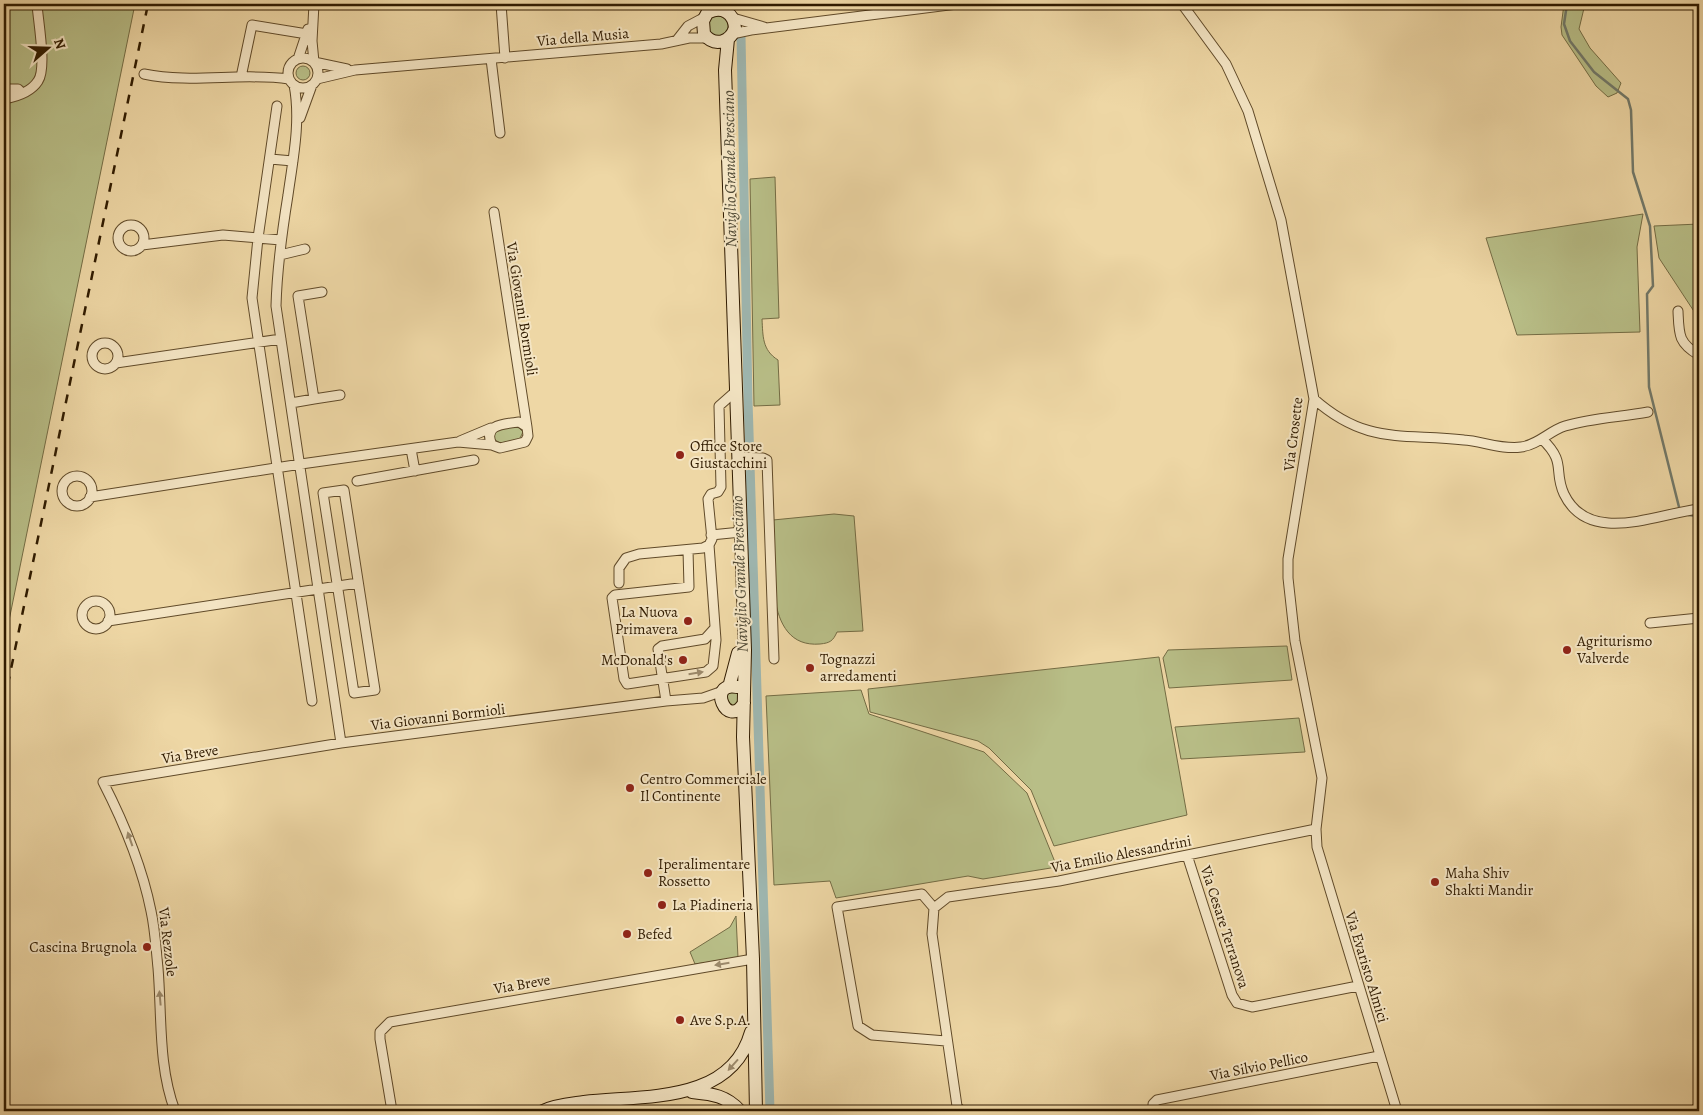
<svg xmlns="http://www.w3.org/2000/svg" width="1703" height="1115" font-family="Alegreya,serif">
  <rect width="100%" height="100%" fill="#eed7a5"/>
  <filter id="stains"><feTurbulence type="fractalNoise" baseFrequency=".004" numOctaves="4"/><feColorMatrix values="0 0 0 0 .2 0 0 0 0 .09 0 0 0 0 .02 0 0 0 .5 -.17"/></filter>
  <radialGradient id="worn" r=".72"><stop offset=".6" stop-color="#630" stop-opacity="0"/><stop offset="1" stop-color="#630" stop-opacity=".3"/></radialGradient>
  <path fill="#b8be87" stroke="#746c44" d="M4 4H135L4 645Z
    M1564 4H1585L1579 29 1590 48 1621 83 1617 93 1608 97 1596 86 1562 35 1561 27Z
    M708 26a10 10 0 1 1 20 0a10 10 0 1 1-20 0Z
    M296 73a7 7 0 1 1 14 0a7 7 0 1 1-14 0Z
    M775 177 779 318 762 319C763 336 762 350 778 360L780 405 754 406 750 179Z
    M1643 214 1637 247 1640 332 1517 335 1486 238Z
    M1699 224V319L1659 258 1654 226Z
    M517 426 523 432 519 440 500 443 494 439 496 430Z
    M834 514 854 516 863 631 837 632C833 641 830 643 820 644 761 649 774 557 773 520Z
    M1287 646 1292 680 1169 688 1163 658 1168 650Z
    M1159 657 1187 815 1054 846 1031 790 989 748 978 741 870 712 868 689Z
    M861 690 869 714 984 752 1027 793 1057 867 983 879 968 876 836 898 830 881 774 885 766 696Z
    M736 692 740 697 736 705 733 706 726 702 728 693Z
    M1299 718 1305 752 1181 759 1175 727Z
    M736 916 738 958 695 964 690 952 730 927Z"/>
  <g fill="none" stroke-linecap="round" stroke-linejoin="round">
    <path stroke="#72796a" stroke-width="2.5" d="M1567 4 1564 24 1570 41 1594 72 1628 99 1631 110 1633 172 1650 226 1653 286 1647 294 1649 387 1680 511
      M1688 515 1699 516"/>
    <path stroke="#9eb7b1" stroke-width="9" d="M741 36 748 400 770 1111"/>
    <g stroke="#604a29" stroke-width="11">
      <path id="street" d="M314 4 312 41 314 62 347 69
        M501 4 505 58
        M1182 4 1226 64 1248 111 1281 220 1314 399 1288 559V578L1295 641 1322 778 1316 829 1317 847 1397 1111
        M733 18 764 27
        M732 34 751 30 957 4
        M677 40 688 26 705 17
        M288 73a15 15 0 1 1 30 0a15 15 0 1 1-30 0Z
        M298 59 308 29
        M491 59 500 133
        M144 74C192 84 241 72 289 79
        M241 77 252 25 307 34
        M317 79 355 70 661 44 689 38H707
        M294 85C301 121 293 159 288 195 282 232 277 269 276 306L341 743
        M4 89H18L22 93
        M4 99C15 97 31 92 38 81 47 68 38 21 37 4
        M277 106 258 238 252 298 312 701
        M300 118 312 85
        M270 159 293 161
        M494 212 527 427
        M118 238a13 13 0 1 1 26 0a13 13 0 1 1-26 0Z
        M142 245 223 235 281 240
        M280 255 305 249
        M1678 311C1679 334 1678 343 1699 355
        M92 356a13 13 0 1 1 26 0a13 13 0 1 1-26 0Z
        M116 363 281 339
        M314 399 340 395
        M1314 399C1366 445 1402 433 1464 440 1481 441 1503 450 1521 447 1538 445 1549 431 1565 426 1591 418 1621 417 1648 412
        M291 403 314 399 298 296 322 292
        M519 422 527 427 528 436 525 442 500 448 492 445C482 424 505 424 519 422Z
        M1542 439C1567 463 1553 470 1564 494 1589 546 1656 514 1699 509
        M460 441 491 428
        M411 449 415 471
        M738 457 763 458 767 460 774 659
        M62 491a15 15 0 1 1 30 0a15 15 0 1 1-30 0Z
        M357 481 474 460
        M344 490 375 690 354 693 323 493Z
        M90 497 301 464 458 442 492 445
        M711 535 741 532
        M688 550 689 587 615 595 612 598 624 679 627 684 706 672 713 666 716 640 709 545
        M619 583V568L626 558 639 554 703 548 709 545 712 539 708 499 711 494 718 492 721 487 719 406 736 391
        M82 615a14 14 0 1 1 28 0a14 14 0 1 1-28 0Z
        M108 621 358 583
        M1650 623 1699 618
        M666 701 658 649 662 646 705 639 714 629
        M1187 855 1232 995 1237 1003 1252 1007 1358 986
        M934 908 922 894 837 907 858 1026 872 1035 946 1041
        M175 1111C158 1066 162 1016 158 968 156 949 155 929 151 911 142 866 124 823 103 782L341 743 666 701 703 698 723 691
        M392 1111 380 1039V1032L390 1022 753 959
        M961 1111 957 1106 932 934 934 908 948 897 1059 881 1316 829
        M1153 1111V1104L1157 1100 1379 1056"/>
    </g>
    <g stroke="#301b00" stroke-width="14">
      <path id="secondary" d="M709 12C722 6 734 13 735 28 730 43 714 47 704 34L703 21 712 4
        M728 39 725 70 745 650 743 737 753 959 756 1111
        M729 687 738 653
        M737 687C706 681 727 731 744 703
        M692 1092C711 1094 726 1095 740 1111
        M543 1111C555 1105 570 1104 584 1102 644 1095 731 1104 751 1032
        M1695 1111 1699 1110"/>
    </g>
    <use href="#street" stroke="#f4e5c4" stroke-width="9"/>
    <use href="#secondary" stroke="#f4e5c4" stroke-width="12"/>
    <path stroke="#301b00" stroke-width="2.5" stroke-dasharray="9 9" stroke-linecap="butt" d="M4 703 148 4"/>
  </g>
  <defs><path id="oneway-solid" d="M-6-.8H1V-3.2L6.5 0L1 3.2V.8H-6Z" transform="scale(1.25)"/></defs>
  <g fill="#9c8a6c">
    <use href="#oneway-solid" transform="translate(696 673) rotate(-9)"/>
    <use href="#oneway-solid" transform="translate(130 839) rotate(-109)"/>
    <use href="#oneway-solid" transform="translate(722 964) rotate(171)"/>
    <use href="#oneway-solid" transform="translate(160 998) rotate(-95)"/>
    <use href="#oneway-solid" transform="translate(733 1065) rotate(132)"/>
  </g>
  <g fill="#8f2418" stroke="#f4e5c4" stroke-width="2">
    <circle cx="680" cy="455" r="5"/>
    <circle cx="688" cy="621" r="5"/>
    <circle cx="1567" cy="650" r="5"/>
    <circle cx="683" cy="660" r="5"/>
    <circle cx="810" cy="668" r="5"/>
    <circle cx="630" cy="788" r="5"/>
    <circle cx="648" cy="873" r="5"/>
    <circle cx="1435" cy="882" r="5"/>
    <circle cx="662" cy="905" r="5"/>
    <circle cx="627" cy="934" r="5"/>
    <circle cx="147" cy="947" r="5"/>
    <circle cx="680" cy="1020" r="5"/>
  </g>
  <g text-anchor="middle" stroke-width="4" stroke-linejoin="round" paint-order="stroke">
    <g font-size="15" fill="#301b00" stroke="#f4e5c4">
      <text transform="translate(583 37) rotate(-5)" y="5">Via della Musia</text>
      <text transform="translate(522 309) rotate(81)" y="5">Via Giovanni Bormioli</text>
      <text transform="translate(1293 434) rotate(-83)" y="5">Via Crosette</text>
      <text transform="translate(438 717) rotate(-7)" y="5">Via Giovanni Bormioli</text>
      <text transform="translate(190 754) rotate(-9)" y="5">Via Breve</text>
      <text transform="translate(1121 854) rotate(-11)" y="5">Via Emilio Alessandrini</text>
      <text transform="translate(1225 927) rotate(72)" y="5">Via Cesare Terranova</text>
      <text transform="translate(168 942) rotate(83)" y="5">Via Rezzole</text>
      <text transform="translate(1367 967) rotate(73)" y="5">Via Evaristo Almici</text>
      <text transform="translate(522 984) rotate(-10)" y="5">Via Breve</text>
      <text transform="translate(1259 1066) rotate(-11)" y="5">Via Silvio Pellico</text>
    </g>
    <g font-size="15" fill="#301b00" stroke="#f4e5c4" text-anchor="start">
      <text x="690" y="451">Office Store<tspan x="690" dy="17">Giustacchini</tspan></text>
      <text x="678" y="617" text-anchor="end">La Nuova<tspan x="678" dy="17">Primavera</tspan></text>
      <text x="1577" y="646">Agriturismo<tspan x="1577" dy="17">Valverde</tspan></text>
      <text x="820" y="664">Tognazzi<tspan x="820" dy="17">arredamenti</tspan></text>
      <text x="673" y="665" text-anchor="end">McDonald's</text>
      <text x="640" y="784">Centro Commerciale<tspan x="640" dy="17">Il Continente</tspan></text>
      <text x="658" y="869">Iperalimentare<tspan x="658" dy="17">Rossetto</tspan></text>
      <text x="1445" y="878">Maha Shiv<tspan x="1445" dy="17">Shakti Mandir</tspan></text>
      <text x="672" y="910">La Piadineria</text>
      <text x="637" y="939">Befed</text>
      <text x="137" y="952" text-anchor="end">Cascina Brugnola</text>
      <text x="690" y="1025">Ave S.p.A.</text>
    </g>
    <g font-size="16" font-style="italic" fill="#514a35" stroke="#f4e5c4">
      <text transform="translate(729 169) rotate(-91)" y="6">Naviglio Grande Bresciano</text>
      <text transform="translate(739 574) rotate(-92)" y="6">Naviglio Grande Bresciano</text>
    </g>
  </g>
  <rect width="1703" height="1115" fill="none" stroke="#eed7a5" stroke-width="20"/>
  <rect x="5" y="5" width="1693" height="1105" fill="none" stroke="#301b00" stroke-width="2.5"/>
  <rect x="10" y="10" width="1683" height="1095" fill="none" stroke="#301b00"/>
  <g transform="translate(48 48) rotate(70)" stroke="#f4e5c4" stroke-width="4" paint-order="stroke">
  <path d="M0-4L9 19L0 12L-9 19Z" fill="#301b00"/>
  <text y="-8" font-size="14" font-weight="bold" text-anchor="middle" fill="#301b00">N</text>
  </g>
  <rect width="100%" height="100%" filter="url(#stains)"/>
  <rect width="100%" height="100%" fill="url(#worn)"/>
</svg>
